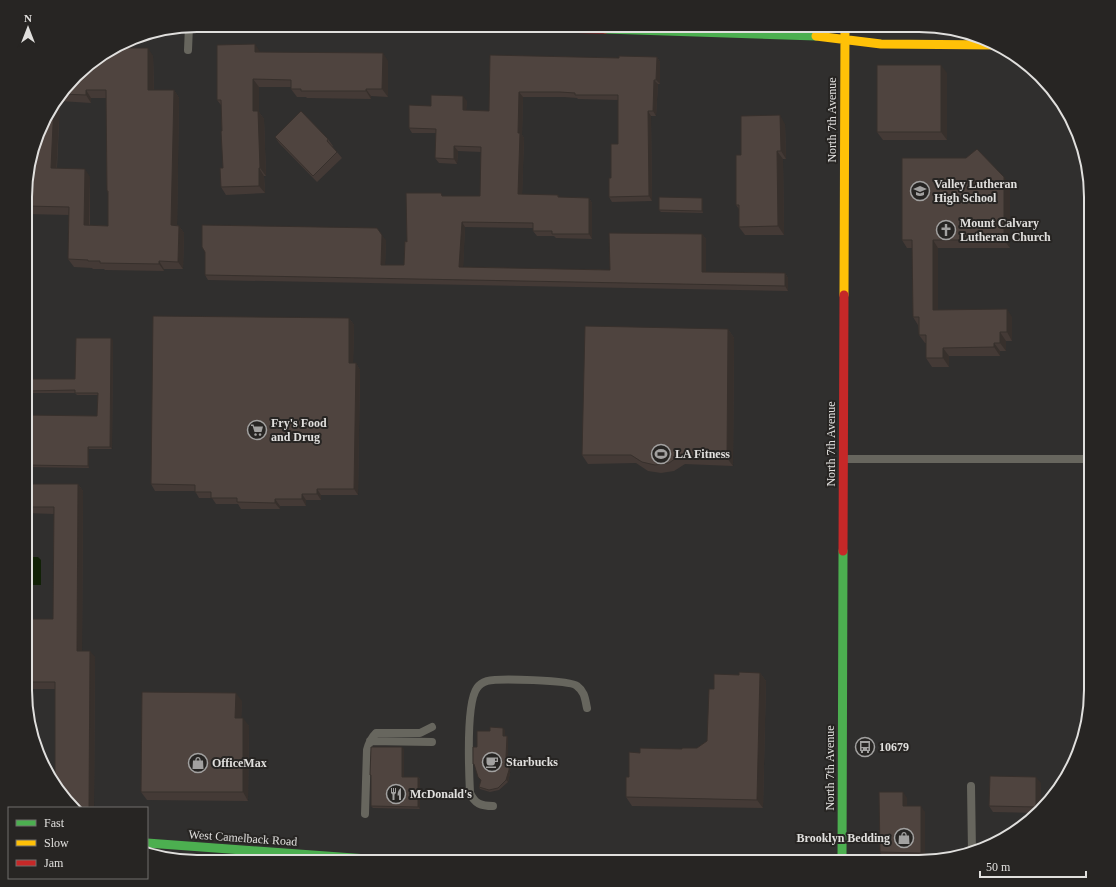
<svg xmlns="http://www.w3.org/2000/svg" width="1116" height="887" font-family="Georgia,serif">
  <rect width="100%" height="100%" fill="#302f2e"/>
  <path fill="#112106" d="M33 557H38L41 560V585H29V561Z"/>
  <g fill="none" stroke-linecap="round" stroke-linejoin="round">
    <path stroke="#67665e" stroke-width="8" d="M188 50 189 26
      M844 459H1091
      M370 741 432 742
      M971 786 972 852
      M493 806C481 806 475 804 470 793 469 772 466 703 477 688 479 685 484 682 487 681 498 678 570 680 577 686 585 692 585 699 587 708
      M365 814 367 750C369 742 371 738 376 733H420L432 727"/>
    <path stroke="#4caf50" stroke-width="9" d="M605 29 816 36
      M147 843 409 862
      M842 862 843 551"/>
    <path stroke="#ffc107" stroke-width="9" d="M816 36 881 44 997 45
      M844 295 845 25"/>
    <path stroke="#c62828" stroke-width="9" d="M367 25 605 29
      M843 551 844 295"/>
  </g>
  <path fill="#443a36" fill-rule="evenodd" d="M132 48 153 56 154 90H174L179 98 177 225 179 226 184 233 183 269H164V271L105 270 104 269H93L92 268 74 267 68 259 69 215 26 214V174L48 111 84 67ZM91 98H106L107 191 108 193V226L90 225V177L57 168 60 101 91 103Z
    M260 52 388 61V97L371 96V99L307 98 306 97H297L291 89V87H259V112L264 119 266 176H264L265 193 226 195 221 187 223 168 222 131 221 105 217 100Z
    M490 55 619 58 657 57 660 62V84H658L656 116H651L652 201 612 202 609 197 611 178 618 144V100L578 99 577 98 564 97H523L522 135 524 138 522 195H558L559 197 589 198 592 203V239L556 238 554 236H537L533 231V228L465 227 463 267 610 270 702 234 706 239V272L785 273 788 278V291L208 280 205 275 386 240 385 265H404L407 242 444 196H480L481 152 458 151 457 164 439 163 435 158 436 133H412L409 128 431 106 467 101 466 110 489 111Z
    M947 73V140H883L877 132Z
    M785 124 786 159H783L784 235H745L739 227V209L736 205Z
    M275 137 328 139 333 146H332L342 158 317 182 279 143Z
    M1010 186V248H938V310L1012 317V341H1006V351H1000V356H949V367H932L926 358V343H925L919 335 918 325 913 317 912 248H907L902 240Z
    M702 198 703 200V213L661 212 659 210Z
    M349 318 354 325 353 363H356L360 370 358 495H321V500H306V506H280V509H241L238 504H216L212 498H199L195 491H155L151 484Z
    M728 329 734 338 733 466 685 464 674 471 661 473 648 471 636 463 588 464 582 455Z
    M113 340 112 449H89V468L26 467V415L97 416 98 395H77L75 393H26V379H75Z
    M26 484H78L83 491 82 651 95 657 94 808H75L55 689H25L26 619H53L54 514 26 513Z
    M760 673 766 681 763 808 632 806 626 797 629 777 682 749 697 748 707 741 714 689 739 675Z
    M242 701 241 718 249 726 248 801 147 800 141 792Z
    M505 730V736H507L508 738V757L511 759 510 773 508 782 499 790 490 792 480 789 479 787 481 780 475 766 473 764 477 747 490 731Z
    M404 749V777H418L420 779V809L373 808 371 806V777L370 775Z
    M1041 783 1040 810 1035 813 993 812 989 806Z
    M907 798V806L925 812V859L884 858 880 852Z"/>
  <path fill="#37302c" d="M255 44 260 52V60L255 52Z
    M148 48 153 56 154 97 148 90Z
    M383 53 388 61V97L382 89Z
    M657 57 660 62V84L656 80Z
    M941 65 947 73V140L941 132Z
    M253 79 259 87V112L264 119 266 176 260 168 253 111Z
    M654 80 658 84 656 116 653 111Z
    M366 89 371 96V99L366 91Z
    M86 90 91 98V103L86 95Z
    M174 90 179 98 177 233 171 225Z
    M519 92 523 97 522 135 524 138 522 199 518 194V133Z
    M463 96 467 101 466 115 463 110Z
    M58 99 60 101 56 176 51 168 54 103Z
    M648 111 651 116 652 201 649 196Z
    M780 115 785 124 786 159 781 151Z
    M454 146 458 151 457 164 454 159Z
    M777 151 783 159 784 235 778 226Z
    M259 168 264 176 265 193 259 186Z
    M85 169 90 177 89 233 84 225Z
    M1004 177 1010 186V248L1004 240Z
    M589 198 592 203V239L589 234Z
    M702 198 703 200V213L702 211Z
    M462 222 465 227 463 272 459 267Z
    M179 226 184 233 183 269 178 262Z
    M702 234 706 239V276L702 272Z
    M382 235 386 240 385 270 381 265Z
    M933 240 938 248V318L933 310Z
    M159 261 164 269V271L159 264Z
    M785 273 788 278V291L785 286Z
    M1007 309 1012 317V341L1007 332Z
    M349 318 354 325 353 369 349 363Z
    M728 329 734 338 733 466 727 458Z
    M1000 332 1006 341V351L1000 343Z
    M111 338 113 340 112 449 110 447Z
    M994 343 1000 351V356L994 347Z
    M943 348 949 356V367L943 358Z
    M356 363 360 370 358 495 354 489Z
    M88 447 89 449V468L88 466Z
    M78 484 83 491 82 657 77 651Z
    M317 489 321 495V500L317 494Z
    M302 494 306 500V506L302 499Z
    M275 499 280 506V509L275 503Z
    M90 651 95 657 94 808H89Z
    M760 673 766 681 763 808 757 800Z
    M236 693 242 701 241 726 235 718Z
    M243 718 249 726 248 801 243 792Z
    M503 728 505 730V738L503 736Z
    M507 736 508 738V759L506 757Z
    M402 747 404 749V779L402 777Z
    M509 757 511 759 510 773 508 782 506 780Z
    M418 777 420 779V809L418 807Z
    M1036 777 1041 783 1040 810 1038 811 1036 807Z
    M903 792 907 798V812L903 806Z
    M921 806 925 812V859L921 853Z"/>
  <path fill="#4f443f" stroke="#37302c" d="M124 44H129V48H148V90H174L171 225 179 226 178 262 159 261V264L100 263V261H88V260L68 259 69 207 26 206V174L48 111 54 103 51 168 85 169 84 225 108 226V191H107L106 90H86V95L62 94 84 67Z
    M255 44V52L383 53 382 89H366V91H301V89H291V80L253 79V111H258L260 168H259V186L221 187 220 168H223L221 131H222L221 100H217V45Z
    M490 55 619 58V56L657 57 656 80H654L653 111H648L649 196 609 197V178H611V144H618V95H575V93L560 92H519L518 133H520L518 194 558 195V197L589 198V234H552V231H533V223L462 222 459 267 610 270 609 233 702 234V272L785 273V286L205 275V252L202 247V225L377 228 382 235 381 265H404L405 241 407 242 406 193H441L442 196H480L481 147 454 146V159L435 158 436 129 409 128V105L431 106V95L463 96V110L489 111Z
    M877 65H941V132H877Z
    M301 111 328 139 327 141 337 152 313 176 275 137Z
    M780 115 781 151H777L778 226 739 227V205H736V155H741V116Z
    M977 149 1004 177V240H933V310L1007 309V332H1000V343H994V347L943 348V358H926V335H919V317H913L912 240H902V158H966Z
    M659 197 702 198V211L659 210Z
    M153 316 349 318V363H356L354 489H317V494H302V499H275V503L237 502V498H211V492H195V485L151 484Z
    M585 326 728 329 727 458 679 456 669 463 655 465 642 462 631 455H582Z
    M76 338H111L110 447H88V466L26 465V415L97 416 98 393H75V390L26 391V379H75Z
    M26 484H78L77 651H90L89 808H75L55 782V682H25L26 619H53L54 507H26Z
    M739 672 760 673 757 800 626 797V777H629V752L640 753V748L682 749V748H697L707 741 709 689H714V674L739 675Z
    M142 692 236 693 235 718H243V792H141Z
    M490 727 503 728V736H507L506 757H509V770L506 780 498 788 489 790 479 787 481 780 478 777 474 764H473V747H477V731H490Z
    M371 747H402V777H418V807L371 806V775H370Z
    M990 776 1036 777V807L989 806Z
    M879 792H903V806H921V853L880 852Z"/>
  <defs>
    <g id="school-ring" transform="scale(1)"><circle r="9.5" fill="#272523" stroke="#a2a1a0" stroke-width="1.5"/><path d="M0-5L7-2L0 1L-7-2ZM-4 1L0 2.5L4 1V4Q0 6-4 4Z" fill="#a2a1a0"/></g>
    <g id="church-ring" transform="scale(1)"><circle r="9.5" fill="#272523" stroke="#a2a1a0" stroke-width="1.5"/><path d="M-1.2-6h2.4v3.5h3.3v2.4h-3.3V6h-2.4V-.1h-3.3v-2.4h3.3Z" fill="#a2a1a0"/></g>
    <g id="supermarket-ring" transform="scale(1)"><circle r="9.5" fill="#272523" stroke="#a2a1a0" stroke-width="1.5"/><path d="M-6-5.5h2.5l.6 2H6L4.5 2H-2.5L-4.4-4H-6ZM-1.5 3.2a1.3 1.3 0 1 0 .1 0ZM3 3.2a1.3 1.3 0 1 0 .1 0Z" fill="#a2a1a0"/></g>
    <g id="stadium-ring" transform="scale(1)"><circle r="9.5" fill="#272523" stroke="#a2a1a0" stroke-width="1.5"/><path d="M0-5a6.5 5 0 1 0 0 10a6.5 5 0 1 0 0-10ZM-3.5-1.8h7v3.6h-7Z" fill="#a2a1a0"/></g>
    <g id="bus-ring" transform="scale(1)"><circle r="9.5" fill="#272523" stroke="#a2a1a0" stroke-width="1.5"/><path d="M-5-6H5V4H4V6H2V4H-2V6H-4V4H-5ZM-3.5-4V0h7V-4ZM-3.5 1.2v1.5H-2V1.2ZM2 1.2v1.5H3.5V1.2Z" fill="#a2a1a0"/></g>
    <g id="cafe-ring" transform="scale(1)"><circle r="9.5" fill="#272523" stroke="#a2a1a0" stroke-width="1.5"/><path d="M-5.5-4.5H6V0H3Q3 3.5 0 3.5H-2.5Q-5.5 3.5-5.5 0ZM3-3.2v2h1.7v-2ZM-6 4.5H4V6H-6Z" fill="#a2a1a0"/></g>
    <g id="shop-ring" transform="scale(1)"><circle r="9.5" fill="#272523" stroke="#a2a1a0" stroke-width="1.5"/><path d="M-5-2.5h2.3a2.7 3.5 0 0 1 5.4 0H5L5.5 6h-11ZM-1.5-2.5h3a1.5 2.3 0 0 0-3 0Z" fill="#a2a1a0"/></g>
    <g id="restaurant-ring" transform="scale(1)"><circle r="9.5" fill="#272523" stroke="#a2a1a0" stroke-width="1.5"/><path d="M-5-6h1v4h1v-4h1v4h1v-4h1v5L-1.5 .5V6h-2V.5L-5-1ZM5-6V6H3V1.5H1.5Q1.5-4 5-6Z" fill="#a2a1a0"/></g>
  </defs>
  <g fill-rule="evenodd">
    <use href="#school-ring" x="920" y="191"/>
    <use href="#church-ring" x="946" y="230"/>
    <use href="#supermarket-ring" x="257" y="430"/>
    <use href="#stadium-ring" x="661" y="454"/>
    <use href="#bus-ring" x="865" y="747"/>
    <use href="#cafe-ring" x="492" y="762"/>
    <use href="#shop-ring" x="198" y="763"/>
    <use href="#restaurant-ring" x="396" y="794"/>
    <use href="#shop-ring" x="904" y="838"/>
  </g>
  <g text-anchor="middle" stroke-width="4" stroke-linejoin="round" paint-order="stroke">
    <g font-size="12" fill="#e0dfdd" stroke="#272523">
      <text transform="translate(832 120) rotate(-90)" y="4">North 7th Avenue</text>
      <text transform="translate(831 444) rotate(-90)" y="4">North 7th Avenue</text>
      <text transform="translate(830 768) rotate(-90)" y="4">North 7th Avenue</text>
      <text transform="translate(243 838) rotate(4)" y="4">West Camelback Road</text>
    </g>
    <g font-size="12" font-weight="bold" fill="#e0dfdd" stroke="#272523" text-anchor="start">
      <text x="934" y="188">Valley Lutheran<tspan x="934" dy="14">High School</tspan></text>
      <text x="960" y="227">Mount Calvary<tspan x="960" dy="14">Lutheran Church</tspan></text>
      <text x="271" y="427">Fry's Food<tspan x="271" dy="14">and Drug</tspan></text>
      <text x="675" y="458">LA Fitness</text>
      <text x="879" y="751">10679</text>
      <text x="506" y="766">Starbucks</text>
      <text x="212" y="767">OfficeMax</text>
      <text x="410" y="798">McDonald's</text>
      <text x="890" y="842" text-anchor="end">Brooklyn Bedding</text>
    </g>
  </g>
  <path d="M0 0H1116V887H0ZM197 32H919A165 165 0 0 1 1084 197V690A165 165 0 0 1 919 855H197A165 165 0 0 1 32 690V197A165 165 0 0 1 197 32Z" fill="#272523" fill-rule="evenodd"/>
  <path fill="none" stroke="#e0dfdd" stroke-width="2" d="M197 32H919A165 165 0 0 1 1084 197V690A165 165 0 0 1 919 855H197A165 165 0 0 1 32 690V197A165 165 0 0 1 197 32Z"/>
  <rect x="8" y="807" width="140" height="72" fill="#272523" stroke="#716f6d"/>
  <rect x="16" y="820" width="20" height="6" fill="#4caf50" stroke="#716f6d"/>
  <text x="44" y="827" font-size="12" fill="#e0dfdd">Fast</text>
  <rect x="16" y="840" width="20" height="6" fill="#ffc107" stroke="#716f6d"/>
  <text x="44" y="847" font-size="12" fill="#e0dfdd">Slow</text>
  <rect x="16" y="860" width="20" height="6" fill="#c62828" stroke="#716f6d"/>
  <text x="44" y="867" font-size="12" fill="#e0dfdd">Jam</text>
  <g transform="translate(28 28)" stroke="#272523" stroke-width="3" paint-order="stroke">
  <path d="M0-3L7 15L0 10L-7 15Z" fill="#e0dfdd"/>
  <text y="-6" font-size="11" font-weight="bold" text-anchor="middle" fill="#e0dfdd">N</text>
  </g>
  <path d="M980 871v6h106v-6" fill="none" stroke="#e0dfdd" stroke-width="2"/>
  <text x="986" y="871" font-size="12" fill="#e0dfdd" stroke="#272523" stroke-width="3" paint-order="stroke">50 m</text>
</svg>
